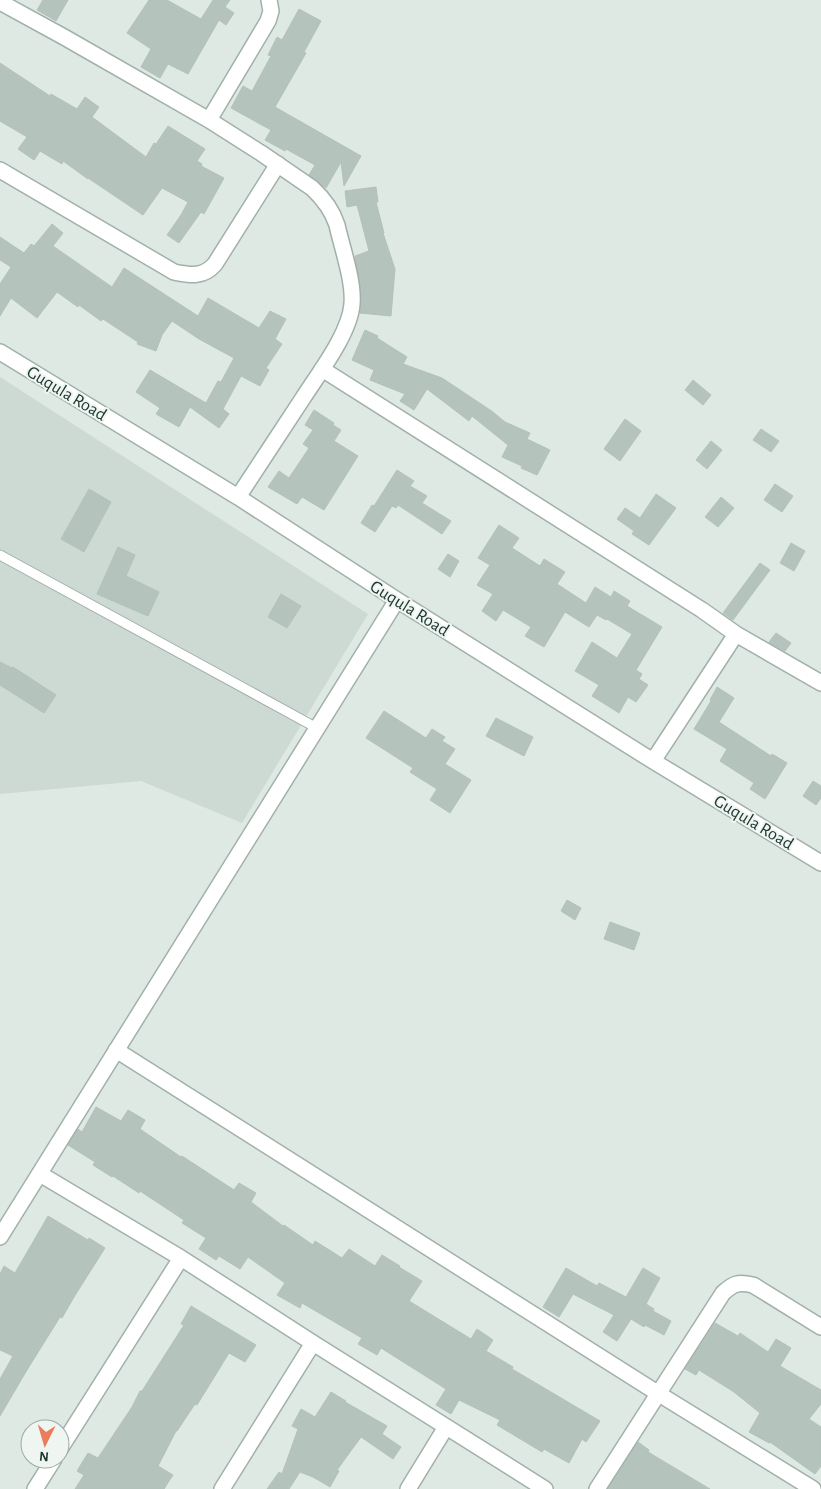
<svg xmlns="http://www.w3.org/2000/svg" width="821" height="1489" font-family="'Alegreya Sans',sans-serif">
  <rect width="100%" height="100%" fill="#dfe9e4"/>
  <path fill="#cdd9d3" d="M0 377 368 614 242 823 141 781 0 794Z"/>
  <path fill="#b4c4bd" stroke="#b2c2bb" d="M43 0H68L56 21 37 10Z
    M149 0H167L201 19 213 0H230L225 7 234 13 226 25 219 20 188 74 168 64 160 78 141 67 151 49 127 33Z
    M299 9 321 21 304 52 306 53 275 107 361 156 344 186 341 162 326 188 309 175 315 165 286 149 285 151 265 140 271 130 231 108 243 86 252 91 271 56 268 55 277 37 282 40Z
    M0 63 50 96 51 94 77 109 85 97 99 107 92 117 146 157 154 143 156 144 168 126 205 149 197 161 202 164 201 166 224 178 204 214 201 212 179 243 167 235 181 215 188 202 162 188 143 215 88 178V179L63 161 62 164 40 151 34 160 18 149 27 137 0 121Z
    M376 187 378 202H376L384 233H383L395 269 391 316 360 313 361 294 355 256 369 251 357 205 347 207 345 191Z
    M52 224 63 233 53 246 112 287 124 268 198 316 208 298 259 328 270 311 286 319 275 339 282 344 266 368 269 370 260 386 241 376 223 409 229 414 219 428 190 407 179 427 156 414 160 408 136 392 150 370 206 403 218 381 221 382 234 358 199 339 172 321 162 335 156 351 137 344 138 342 103 319 101 321 79 305 78 307 57 292 37 318 11 298 0 316V284L11 267 0 260V237L24 253 31 244 34 246Z
    M365 330 378 336 377 338 407 357 403 364 442 378 493 412 505 422 530 433 527 439 550 450 537 475 521 468 522 466 502 457 508 445 472 416 469 421 427 389 414 410 400 401 405 394 370 380 374 370 352 360Z
    M693 380 711 395 703 405 685 390Z
    M314 410 334 423 333 425 341 430 334 441 358 456 324 510 302 497 297 504 268 487 279 471 289 478 309 448 303 444 313 430 305 425Z
    M625 419 641 431 620 461 604 449Z
    M761 429 779 441 771 452 753 440Z
    M711 441 722 450 707 469 696 460Z
    M397 470 414 481 410 486 427 496 422 503 451 521 442 534 398 505 396 508 392 506 375 532 361 523 372 505 374 506Z
    M775 484 793 496 782 512 764 500Z
    M89 489 111 502 84 552 61 539Z
    M656 494 676 508 649 545 632 534 634 531 617 519 625 508 640 518Z
    M721 497 734 508 718 527 705 517Z
    M499 525 519 538 512 548 540 566 544 559 565 572 557 584 586 603 595 587 611 597 614 591 630 601 627 606 662 627 636 670 642 674 639 679 648 685 636 702 628 697 619 713 592 696 599 685 575 671 592 642 617 658 632 634 607 619 606 620 597 615 589 627 565 612 544 647 525 636 531 627 503 610 496 621 482 611 493 594 477 585 490 565 478 558Z
    M791 543 805 551 794 571 780 563Z
    M118 547 135 555 126 576 159 592 148 616 97 594Z
    M448 554 459 561 450 577 438 569Z
    M760 563 770 570 733 620 723 613Z
    M281 594 301 606 287 628 268 617Z
    M776 633 791 643 785 651 769 642Z
    M0 662 12 668 13 667 56 695 44 713 0 685Z
    M717 687 734 698 719 722 771 756 772 754 787 763 765 799 750 789 754 783 720 761 727 749 694 729 711 701 710 700Z
    M384 711 426 738 432 729 445 737 442 741 455 749 445 764 471 780 450 813 430 800 437 789 410 772 413 768 366 738Z
    M496 718 533 737 524 756 486 736Z
    M813 781 821 786V798L816 805 803 796Z
    M567 900 581 908 575 920 561 911Z
    M610 922 640 933 634 950 604 939Z
    M96 1107 121 1121 128 1110 145 1120 140 1129 181 1157 182 1156 234 1190 239 1183 256 1193 251 1202 283 1226 284 1225 313 1245 315 1241 342 1258 349 1249 375 1266 382 1255 400 1266 399 1267 422 1281 409 1301 471 1339 477 1329 493 1340 486 1351 513 1367 512 1369 600 1421 586 1442 582 1439 569 1463 544 1449 542 1452 497 1425 500 1420 459 1400 451 1414 436 1405 446 1389 381 1348 377 1355 358 1344 362 1338 302 1303 300 1308 277 1295 285 1283 248 1257 240 1269 219 1256 216 1260 199 1249 206 1238 182 1223 184 1220 140 1191 139 1193 113 1176 112 1177 93 1165 95 1162 68 1145 78 1129 82 1132Z
    M48 1216 88 1240 89 1238 105 1248 74 1297 62 1318 60 1317 27 1370 0 1416V1379L13 1356 0 1350V1274L4 1266 15 1273Z
    M566 1268 597 1286 599 1283 626 1297 643 1268 660 1278 646 1304 654 1309 653 1311 671 1321 664 1335 645 1325 644 1327 631 1319 617 1341 603 1332 614 1315 573 1294 559 1317 543 1307Z
    M191 1306 256 1345 245 1362 229 1353 197 1405 195 1404 177 1431H176L158 1466 173 1475 164 1489H75L84 1475 77 1471 88 1453 98 1458 132 1407 140 1391H142L184 1325 181 1324Z
    M715 1323 738 1336 740 1333 768 1352 776 1339 791 1348 780 1366 821 1390V1404L809 1419 821 1427V1466L815 1474 770 1442 769 1443 749 1432 760 1413 734 1392 699 1370 696 1375 685 1369Z
    M331 1392 346 1401 345 1402 387 1426 382 1434 401 1447 393 1459 361 1437 337 1470 339 1471 330 1487 313 1477 300 1472 289 1489H267L279 1472 282 1474 298 1429 292 1426 301 1409 315 1417Z
    M638 1442 649 1450 648 1452 710 1489H608Z"/>
  <g fill="none" stroke-linecap="round" stroke-linejoin="round">
    <g stroke="#a2b0ab" stroke-width="11">
      <path id="service" d="M0 555 317 728"/>
    </g>
    <g stroke="#a2b0ab" stroke-width="18">
      <path id="minor" d="M0 2 64 37 209 120 261 153 312 188C324 199 332 210 337 225 342 248 354 281 352 304 350 333 319 373 303 398 281 431 260 464 238 497
        M209 120 268 21 271 11 269 0
        M0 170 174 272C190 275 203 278 215 264L278 164
        M0 352 238 497 397 600 653 761 821 863
        M322 369 702 610 736 634 653 761
        M736 634 821 683
        M116 1050 659 1394 813 1489
        M40 1174 181 1258 313 1343 545 1489
        M0 1237 397 600
        M60 1449 181 1258
        M35 1489 54 1459
        M222 1489 313 1343
        M408 1489 446 1427
        M597 1489 723 1293C734 1283 738 1282 753 1285L821 1327"/>
    </g>
    <use href="#service" stroke="#fff" stroke-width="9"/>
    <use href="#minor" stroke="#fff" stroke-width="15"/>
  </g>
  <g text-anchor="middle" stroke-width="4" stroke-linejoin="round" paint-order="stroke">
    <g font-size="18" fill="#213832" stroke="#eff6f2">
      <text transform="translate(67 393) rotate(31)" y="6">Guqula Road</text>
      <text transform="translate(410 608) rotate(32)" y="6">Guqula Road</text>
      <text transform="translate(754 822) rotate(31)" y="6">Guqula Road</text>
    </g>
  </g>
  <g transform="translate(45 1444) rotate(185)"><circle r="24" fill="#eff6f2" stroke="#9daaa5"/>
  <path d="M0-4L9 19L0 12L-9 19Z" fill="#ea7e5c"/>
  <text y="-8" font-size="14" font-weight="bold" text-anchor="middle" fill="#213832">N</text>
  </g>
</svg>
